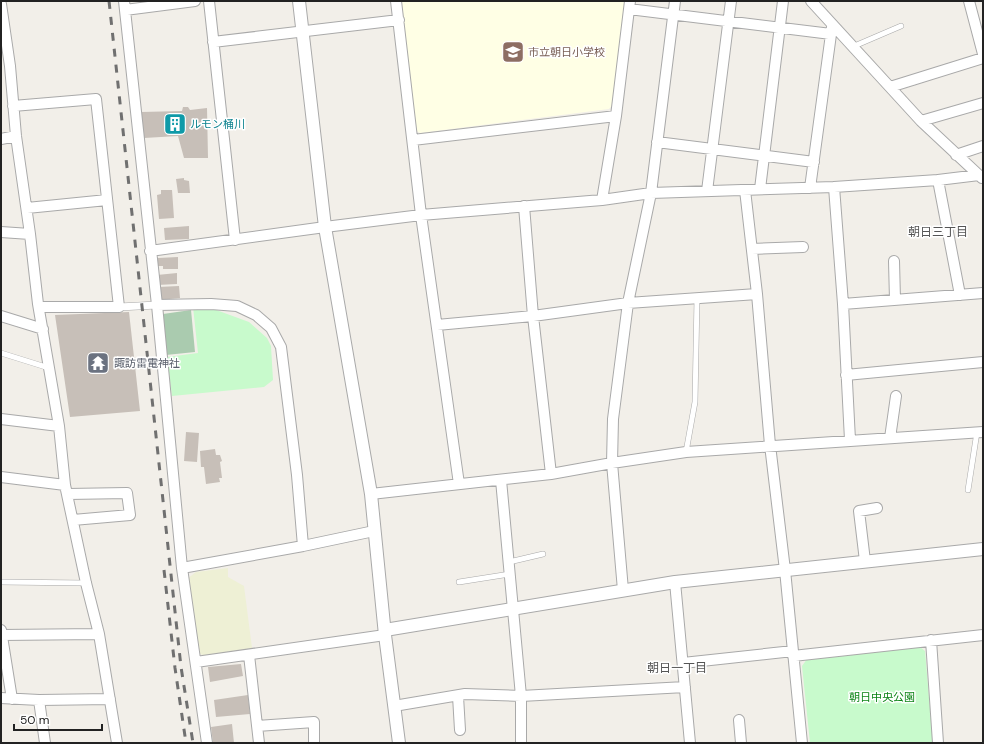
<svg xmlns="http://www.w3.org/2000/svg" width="984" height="744" font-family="'DM Sans','Noto Sans JP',sans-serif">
  <rect width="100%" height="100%" fill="#f2efe9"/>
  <path fill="#ffffe5" d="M401 1H626L614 103 609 109 420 133 415 130Z"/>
  <path fill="#eef0d5" d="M228 568V577L244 586 252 648 206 656 200 654 187 579 196 572Z"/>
  <path fill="#aacbaf" d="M191 310 195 352 166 355 163 314Z"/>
  <path fill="#c8facc" d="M193 307H208L249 322 267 338 271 346 273 380 264 387 172 396 167 357 198 353Z
    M920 647 925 651 933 743H810L802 666 807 659Z"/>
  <path fill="#c7bfb8" d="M183 107H188L190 110 207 108 208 158H184L178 136 144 138 141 112 182 111Z
    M184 178V180L189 181 190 193H178L176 179Z
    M161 190H172L174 218 159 219 157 195 161 194Z
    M189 226V239L165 240 164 228Z
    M178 257V269H163V266H158V258Z
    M177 273V284L157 285V275Z
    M179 286 180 298 159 300 158 287Z
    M129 312 140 411 70 417 55 315Z
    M186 432 199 433 197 462 184 461Z
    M215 449 216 455H220L222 461 220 462 222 478H219L220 482 206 484 204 467H201L200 451Z
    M241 664 243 676 210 682 208 667Z
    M248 695 250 714 216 717 214 700Z
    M232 724 234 743H213L211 727Z"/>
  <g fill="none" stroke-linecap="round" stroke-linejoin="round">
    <g stroke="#a9a9a9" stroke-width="6">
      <path id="service" d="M852 47 901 26
        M1 353 49 368
        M686 452 695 402 697 298
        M968 490 977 432
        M509 562 543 554
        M1 582 86 583
        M459 582 510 574"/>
    </g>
    <g stroke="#a9a9a9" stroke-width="8">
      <path id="pedestrian" d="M119 307 157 305"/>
    </g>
    <g stroke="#a9a9a9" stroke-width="12">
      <path id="minor" d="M124 1 157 305 182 568 207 743
        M209 1 235 240
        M396 1 421 215 459 484
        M811 1 921 121 982 178
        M969 1 983 54
        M1 4 10 66 16 136 30 234 38 304 59 426 65 485 86 583 99 634 117 743
        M629 9 831 34
        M125 10 195 1
        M213 42 399 20
        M890 87 983 58
        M13 106 96 99 119 307H39
        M921 121 983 103
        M1 139 16 136
        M413 140 616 116
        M657 142 814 162
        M956 155 983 146
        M938 180 960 295
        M834 187 843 304 850 440
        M810 188 832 27
        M760 189 783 1
        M745 190 757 294 770 445 785 570 802 743
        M707 191 731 1
        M602 200 616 116 630 1
        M524 206 533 316 551 474
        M27 208 107 200
        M1 232 30 234
        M752 249 803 247
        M150 251 325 227 421 215 602 200 651 193 834 187 938 180 979 175
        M894 261 895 300
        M843 304 983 293
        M157 305 211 304 237 306 256 315 271 328 281 347 297 475 303 546
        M1 316 43 329
        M437 325 533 316 628 303 757 294
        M846 375 983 362
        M1 419 59 426
        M890 438 896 396
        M1 477 65 485
        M501 480 521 696V743
        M68 494 127 493 130 515 73 520
        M371 494 551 474 612 463 686 452 983 432
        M865 561 859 511 877 508
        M182 568 303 546 374 531
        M675 582 690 743
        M623 590 612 463 613 419 628 303 651 193 675 1
        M1 630 12 699
        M1 635 99 634
        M931 640 938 743
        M249 655 259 743
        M793 656 983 635
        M196 662 385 635
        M683 663 793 651
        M458 696 460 730
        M1 698 39 700 110 699
        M39 700 45 743
        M394 706 465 694 521 696 685 687
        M739 720 741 743
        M257 726 314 722V743"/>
    </g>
    <g stroke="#a9a9a9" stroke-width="14">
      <path id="tertiary" d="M299 1 325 227 371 494 385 635 399 743
        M385 630 675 582 983 549"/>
    </g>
    <use href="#service" stroke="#fff" stroke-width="5"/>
    <use href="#pedestrian" stroke="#fff" stroke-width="7"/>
    <use href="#minor" stroke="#fff" stroke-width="10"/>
    <use href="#tertiary" stroke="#fff" stroke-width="12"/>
    <path stroke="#707070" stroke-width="3" stroke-dasharray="8 8" stroke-linecap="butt" d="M109 1 181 667 193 743
      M164 570 175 668 186 743"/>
  </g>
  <defs>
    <g id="school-square" transform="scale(1.15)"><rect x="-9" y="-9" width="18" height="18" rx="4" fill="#8d6e63" stroke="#fff"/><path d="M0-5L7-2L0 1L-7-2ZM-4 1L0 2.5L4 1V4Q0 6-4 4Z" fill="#fff"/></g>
    <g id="building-square" transform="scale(1.15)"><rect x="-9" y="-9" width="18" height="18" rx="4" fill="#0f9aa8" stroke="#fff"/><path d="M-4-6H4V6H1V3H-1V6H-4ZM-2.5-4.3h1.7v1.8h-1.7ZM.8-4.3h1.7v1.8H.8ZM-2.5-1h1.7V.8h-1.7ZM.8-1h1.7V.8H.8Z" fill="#fff"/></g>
    <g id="temple-square" transform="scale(1.15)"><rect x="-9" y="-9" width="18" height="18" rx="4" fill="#6b7280" stroke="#fff"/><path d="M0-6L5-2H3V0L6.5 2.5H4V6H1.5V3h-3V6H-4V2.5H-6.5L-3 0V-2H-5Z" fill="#fff"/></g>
  </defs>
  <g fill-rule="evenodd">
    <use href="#school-square" x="513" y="52"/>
    <use href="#building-square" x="175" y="124"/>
    <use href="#temple-square" x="98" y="363"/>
  </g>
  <g text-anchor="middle" stroke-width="3" stroke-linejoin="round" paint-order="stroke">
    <g font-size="11" fill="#785e54" stroke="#fff" text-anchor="start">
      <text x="528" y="56">市立朝日小学校</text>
    </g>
    <g font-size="11" fill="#0d838f" stroke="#fff" text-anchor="start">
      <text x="190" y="128">ルモン桶川</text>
    </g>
    <g font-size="11" fill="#5b616d" stroke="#fff" text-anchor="start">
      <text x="114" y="367">諏訪雷電神社</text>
    </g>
    <g font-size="11" fill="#0c8416" stroke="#fff">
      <text x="882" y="701">朝日中央公園</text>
    </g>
    <g font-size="12" fill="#555" stroke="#fff">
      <text x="938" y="236">朝日三丁目</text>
      <text x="677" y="672">朝日一丁目</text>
    </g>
  </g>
  <rect width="984" height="744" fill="none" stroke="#222222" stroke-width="4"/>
  <path d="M14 724v6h88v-6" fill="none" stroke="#222222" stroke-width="2"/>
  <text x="20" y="724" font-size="12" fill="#222222" stroke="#ffffff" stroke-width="3" paint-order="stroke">50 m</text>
</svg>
